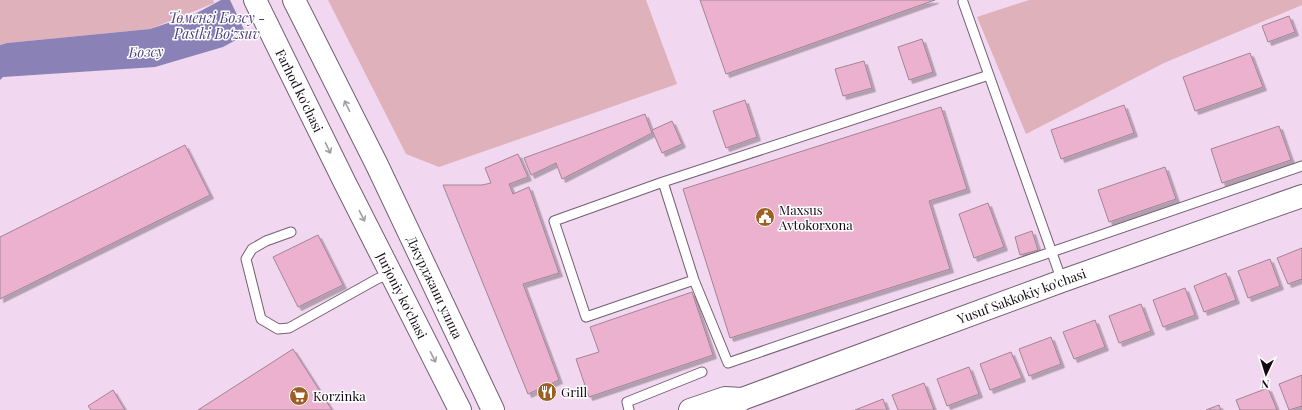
<svg xmlns="http://www.w3.org/2000/svg" width="1302" height="410" font-family="'Playfair Display',serif">
  <defs>
    <filter id="shadow"><feDropShadow dx="3.5" dy="3.5" stdDeviation="0" flood-color="#0004"/></filter>
  </defs>
  <rect width="100%" height="100%" fill="#f1d7ef"/>
  <path fill="#dfb1ba" d="M0 0H213L214 3 150 29 7 43 0 45Z
    M328 0H646L677 84 439 167 406 154Z
    M1029 0H1302V5L1164 63 1026 134 977 17Z"/>
  <path fill="#8a82b7" d="M221 0H309L223 47 155 67 3 77 0 80V45L7 43 150 29 195 14Z"/>
  <path fill="#f1d7ef" d="M230 0H311L310 2 247 36Z"/>
  <path fill="#ecb1cf" stroke="#a28594" filter="url(#shadow)" d="M700 0H935L726 74Z
    M1289 16 1295 32 1268 42 1262 26Z
    M922 39 933 72 909 80 898 47Z
    M1250 53 1263 87 1195 111 1183 77Z
    M864 61 872 88 843 96 835 69Z
    M745 100 757 137 726 148 713 111Z
    M1124 105 1134 133 1061 159 1051 130Z
    M941 107 967 189 929 201 950 269 730 338 683 189Z
    M645 114 652 133 562 179 556 163 531 175 524 158Z
    M672 121 682 144 662 153 652 130Z
    M1279 126 1291 160 1222 183 1211 149Z
    M185 145 210 195 0 299V237Z
    M518 154 528 177 509 184 513 194 529 187 559 273 523 284 559 380 528 394 443 185H482L491 183 485 168Z
    M1165 167 1176 199 1109 222 1098 190Z
    M988 203 1004 247 974 258 959 214Z
    M1032 231 1038 250 1020 255 1015 237Z
    M318 235 343 285 298 307 273 257Z
    M1302 248V279L1288 284 1277 258Z
    M1270 259 1280 286 1248 298 1238 271Z
    M1226 273 1236 300 1204 312 1194 286Z
    M1185 288 1195 315 1163 327 1153 300Z
    M692 292 713 355 589 397 576 359 599 352 590 327Z
    M1141 304 1151 331 1119 343 1109 316Z
    M1095 320 1105 347 1074 359 1063 332Z
    M1051 337 1061 364 1029 376 1019 349Z
    M293 349 332 410H198Z
    M1011 352 1022 378 990 390 980 364Z
    M969 367 979 394 947 406 937 379Z
    M1302 375V406L1289 410 1279 384Z
    M924 383 934 410H898L892 395Z
    M1268 388 1277 410H1240L1236 400Z
    M113 390 125 410H91L88 406Z
    M883 399 887 410H855Z
    M1219 405 1221 410H1206Z"/>
  <g fill="none" stroke-linecap="round" stroke-linejoin="round">
    <g stroke="#745f73" stroke-width="11">
      <path id="service" d="M963 2 1062 281
        M989 75 663 182 554 221 586 317 694 280 728 363 1302 166
        M663 182 694 280
        M291 232 266 241 252 249 246 259 261 319 278 329 289 328 377 279 391 273
        M629 410 627 402 702 372"/>
    </g>
    <g stroke="#745f73" stroke-width="24">
      <g id="secondary">
        <path d="M690 410 725 398 742 399"/>
        <path id="s1" d="M729 410 742 399 1062 281 1302 196"/>
      </g>
    </g>
    <g stroke="#745f73" stroke-width="24">
      <g id="primary">
        <path id="s2" d="M255 0 344 181 460 410"/>
        <path id="s3" d="M294 0 377 165 493 410"/>
      </g>
    </g>
    <use href="#service" stroke="#fff" stroke-width="9"/>
    <use href="#secondary" stroke="#fff" stroke-width="22"/>
    <use href="#primary" stroke="#fff" stroke-width="22"/>
  </g>
  <defs><path id="oneway-shaft" d="M-6 0H5M1.5-3L5.5 0L1.5 3" fill="none" stroke-width="1.6" stroke-linecap="round" stroke-linejoin="round"/></defs>
  <g stroke="#a09da0">
    <use href="#oneway-shaft" transform="translate(347 106) rotate(-116)"/>
    <use href="#oneway-shaft" transform="translate(328 148) rotate(64)"/>
    <use href="#oneway-shaft" transform="translate(362 216) rotate(63)"/>
    <use href="#oneway-shaft" transform="translate(433 357) rotate(63)"/>
  </g>
  <defs>
    <g id="civic-disc" transform="scale(1)"><circle r="9.5" fill="#9c6023" stroke="#fff"/><path d="M-.6-6.5H3V-4.5H.6V-3L4-1V1h2V6H-6V1h2V-1L-.6-3ZM-1.2 2.5V6h2.4V2.5Z" fill="#fff"/></g>
    <g id="restaurant-disc" transform="scale(1)"><circle r="9.5" fill="#9c6023" stroke="#fff"/><path d="M-5-6h1v4h1v-4h1v4h1v-4h1v5L-1.5 .5V6h-2V.5L-5-1ZM5-6V6H3V1.5H1.5Q1.5-4 5-6Z" fill="#fff"/></g>
    <g id="supermarket-disc" transform="scale(1)"><circle r="9.5" fill="#9c6023" stroke="#fff"/><path d="M-6-5.5h2.5l.6 2H6L4.5 2H-2.5L-4.4-4H-6ZM-1.5 3.2a1.3 1.3 0 1 0 .1 0ZM3 3.2a1.3 1.3 0 1 0 .1 0Z" fill="#fff"/></g>
  </defs>
  <g fill-rule="evenodd">
    <use href="#civic-disc" x="765" y="217"/>
    <use href="#restaurant-disc" x="547" y="392"/>
    <use href="#supermarket-disc" x="299" y="396"/>
  </g>
  <g text-anchor="middle" stroke-width="3" stroke-linejoin="round" paint-order="stroke">
    <g font-size="13" fill="#120a12" stroke="#fff">
      <text dy="5" stroke="none"><textPath href="#s2" startOffset="101">Farhod ko'chasi</textPath></text>
      <text dy="5" stroke="none"><textPath href="#s3" startOffset="320">Джурджани улица</textPath></text>
      <text dy="5" stroke="none"><textPath href="#s2" startOffset="330">Jurjoniy ko'chasi</textPath></text>
      <text dy="5" stroke="none"><textPath href="#s1" startOffset="315">Yusuf Sakkokiy ko'chasi</textPath></text>
    </g>
    <g font-size="13" fill="#120a12" stroke="#fff" text-anchor="start">
      <text x="779" y="215">Maxsus<tspan x="779" dy="15">Avtokorxona</tspan></text>
      <text x="561" y="397">Grill</text>
      <text x="313" y="401">Korzinka</text>
    </g>
    <g font-size="14" font-style="italic" fill="#4d3f82" stroke="#fff">
      <text x="217" y="23">Төменгі Бозсу -<tspan x="217" dy="16">Pastki Boʻzsuv</tspan></text>
      <text transform="translate(146 52) rotate(-2)" y="5">Бозсу</text>
    </g>
  </g>
  <g transform="translate(1266 374) rotate(184)" stroke="#ffffff" stroke-width="3" paint-order="stroke">
  <path d="M0-3L7 15L0 10L-7 15Z" fill="#120a12"/>
  <text y="-6" font-size="11" font-weight="bold" text-anchor="middle" fill="#120a12">N</text>
  </g>
</svg>
